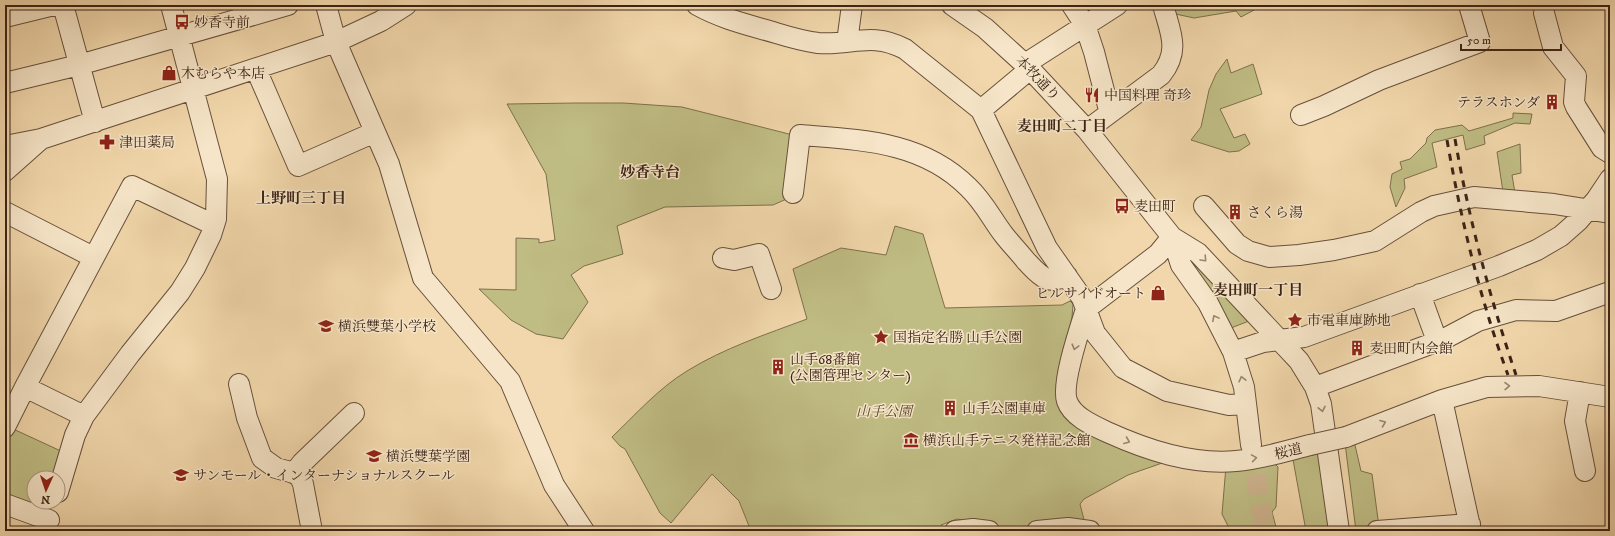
<svg xmlns="http://www.w3.org/2000/svg" width="1615" height="536" font-family="'IM FELL DW Pica','Noto Serif JP',serif">
  <rect width="100%" height="100%" fill="#f1d7ab"/>
  <filter id="stains"><feTurbulence type="fractalNoise" baseFrequency=".005" numOctaves="4"/><feColorMatrix values="0 0 0 0 .2 0 0 0 0 .09 0 0 0 0 .02 0 0 0 .5 -.17"/></filter>
  <radialGradient id="worn" r=".72"><stop offset=".6" stop-color="#630" stop-opacity="0"/><stop offset="1" stop-color="#630" stop-opacity=".3"/></radialGradient>
  <path fill="#c0bd84" stroke="#7e704d" d="M1169 5H1259L1254 10 1241 17 1236 11 1194 18 1171 13Z
    M1227 59 1231 73 1253 64 1262 94 1220 109 1234 138 1245 134 1250 144 1239 151 1229 152 1191 140 1201 127 1209 90 1216 74Z
    M576 103H623L682 107 793 135 791 197 773 205 665 207 617 226 623 254 584 266 571 275 588 302 563 339 536 334 511 320 479 289 516 290V238L539 239V243L555 240 546 174 507 104Z
    M1513 113 1532 114 1530 124 1515 123 1484 136 1485 144 1466 150 1463 135 1432 143 1437 167 1404 179 1405 188 1396 207 1390 187 1392 174 1402 169 1400 162 1410 159 1426 143 1427 138 1435 130 1462 125 1469 131 1513 118Z
    M1520 144 1521 173 1512 175 1515 193 1503 192 1497 152Z
    M895 226 923 234 945 308 1062 305 1070 301 1073 304 1072 317 1061 379 1060 402 1165 462 1128 475 1084 499 1080 504 1085 524 1064 523 1014 528 998 527 957 519 941 525 943 531H751L739 501 712 474 671 523 660 513 625 449 620 446 612 437C636 414 659 388 687 371 724 348 767 334 807 319L793 269 841 248 886 255Z
    M1191 261H1194L1249 321 1231 328 1191 264Z
    M11 428 63 452 55 478H34V502H47L44 511 5 497V440Z
    M1354 441 1361 471 1372 474 1379 527 1356 531 1345 443Z
    M1319 448 1331 531H1306L1292 454Z
    M1271 460 1278 467 1276 507 1272 512 1277 531H1248L1229 528 1222 514 1226 466Z"/>
  <g fill="none" stroke-linecap="round" stroke-linejoin="round">
    <path stroke="#cdb38d" stroke-width="20" stroke-dasharray="20 10" stroke-linecap="butt" d="M1251 445 1265 531"/>
    <g stroke="#68503b" stroke-width="22">
      <path id="minor" d="M63 5 95 122
        M326 5 336 42 389 164 423 278 510 381 554 485 584 531
        M697 5C722 19 749 25 776 33 789 37 803 41 818 43 851 46 871 31 905 49L981 110 1047 248 1082 298 1095 333 1123 368 1167 391 1229 405 1246 404
        M952 5 985 28 1030 69 1087 130 1172 237 1198 253 1299 361 1315 387 1321 404 1339 531
        M1072 5 1085 25 1094 52 1108 106
        M1544 13 1553 47 1576 76 1574 102 1576 107 1602 148 1610 153
        M5 17 54 5
        M847 42 852 5
        M1025 64 1117 5
        M256 69 298 166 375 132
        M5 83 79 65 288 5
        M981 110 1030 69
        M1301 115 1324 106 1379 80 1480 42 1469 5
        M1087 130 1161 75C1181 50 1170 32 1163 5
        M5 146 41 139
        M5 171 41 139 336 42 381 21 406 5
        M793 193 800 135C861 140 922 141 968 187 984 202 991 218 1004 235 1011 244 1019 252 1026 261 1032 267 1038 275 1047 279 1053 281 1061 278 1067 276
        M1204 206 1237 244 1248 251 1269 257 1299 255 1334 250 1375 241 1421 212 1434 206 1474 197 1554 204 1610 213
        M5 212 93 257
        M1172 237 1181 265 1208 303 1233 352 1244 387 1251 445
        M723 258 734 260 759 254 771 289
        M1420 294 1437 341
        M1086 309C1080 328 1061 384 1067 401 1072 416 1092 425 1107 432 1147 450 1191 465 1236 461 1261 459 1286 451 1310 445
        M1086 309 1158 254 1172 237
        M1233 352 1263 342 1304 337 1499 266 1537 250 1561 236 1578 221 1596 200 1610 179
        M239 384 247 418 262 458 276 468 294 473 300 477 303 484 312 531
        M25 387 132 186 214 225
        M1315 387 1444 339 1478 321 1516 310 1556 311 1610 292
        M1580 392 1575 421 1585 471
        M1442 400 1471 531
        M5 427 25 387 84 416
        M1346 437 1442 400 1487 387 1539 386 1610 397
        M294 473 302 463 354 413
        M58 492 75 435 84 416 130 354 180 292 195 268 211 235 216 219 217 179 171 5
        M5 504 49 520
        M955 531 973 529 989 531
        M1037 531 1068 528 1090 531
        M1377 531 1470 524"/>
    </g>
    <use href="#minor" stroke="#f6e5c8" stroke-width="20"/>
    <path stroke="#3b2316" stroke-width="3" stroke-dasharray="7 7" stroke-linecap="butt" d="M1455 139C1469 220 1490 298 1516 375
      M1447 140C1461 220 1480 299 1508 375"/>
    <g stroke="#68503b" stroke-width="22" stroke-linecap="butt">
      <path id="minor-bridge" d="M1310 445 1346 437"/>
    </g>
    <use href="#minor-bridge" stroke="#f6e5c8" stroke-width="20"/>
  </g>
  <defs><path id="oneway-chevron" d="M-2-3.5L2.5 0L-2 3.5" fill="none" stroke-width="1.6" stroke-linecap="round" stroke-linejoin="round"/></defs>
  <g stroke="#98846f">
    <use href="#oneway-chevron" transform="translate(1204 259) rotate(47)"/>
    <use href="#oneway-chevron" transform="translate(1215 318) rotate(-118)"/>
    <use href="#oneway-chevron" transform="translate(1075 347) rotate(105)"/>
    <use href="#oneway-chevron" transform="translate(1242 379) rotate(-104)"/>
    <use href="#oneway-chevron" transform="translate(1507 386) rotate(-1)"/>
    <use href="#oneway-chevron" transform="translate(1322 409) rotate(78)"/>
    <use href="#oneway-chevron" transform="translate(1383 423) rotate(-21)"/>
    <use href="#oneway-chevron" transform="translate(1127 441) rotate(22)"/>
    <use href="#oneway-chevron" transform="translate(1254 458) rotate(-9)"/>
  </g>
  <defs>
    <g id="bus-bare" transform="scale(1.2)"><path d="M-5-6H5V4H4V6H2V4H-2V6H-4V4H-5ZM-3.5-4V0h7V-4ZM-3.5 1.2v1.5H-2V1.2ZM2 1.2v1.5H3.5V1.2Z" fill="#8f2418" stroke="#f6e5c8" stroke-width="2.5" paint-order="stroke"/></g>
    <g id="shop-bare" transform="scale(1.2)"><path d="M-5-2.5h2.3a2.7 3.5 0 0 1 5.4 0H5L5.5 6h-11ZM-1.5-2.5h3a1.5 2.3 0 0 0-3 0Z" fill="#8f2418" stroke="#f6e5c8" stroke-width="2.5" paint-order="stroke"/></g>
    <g id="restaurant-bare" transform="scale(1.2)"><path d="M-5-6h1v4h1v-4h1v4h1v-4h1v5L-1.5 .5V6h-2V.5L-5-1ZM5-6V6H3V1.5H1.5Q1.5-4 5-6Z" fill="#8f2418" stroke="#f6e5c8" stroke-width="2.5" paint-order="stroke"/></g>
    <g id="building-bare" transform="scale(1.2)"><path d="M-4-6H4V6H1V3H-1V6H-4ZM-2.5-4.3h1.7v1.8h-1.7ZM.8-4.3h1.7v1.8H.8ZM-2.5-1h1.7V.8h-1.7ZM.8-1h1.7V.8H.8Z" fill="#8f2418" stroke="#f6e5c8" stroke-width="2.5" paint-order="stroke"/></g>
    <g id="pharmacy-bare" transform="scale(1.2)"><path d="M-2-6h4v4h4v4h-4v4h-4v-4h-4v-4h4Z" fill="#8f2418" stroke="#f6e5c8" stroke-width="2.5" paint-order="stroke"/></g>
    <g id="sight-bare" transform="scale(1.2)"><path d="M0-6L1.8-2.2L6-1.7L2.9 1.2L3.7 5.4L0 3.3L-3.7 5.4L-2.9 1.2L-6-1.7L-1.8-2.2Z" fill="#8f2418" stroke="#f6e5c8" stroke-width="2.5" paint-order="stroke"/></g>
    <g id="school-bare" transform="scale(1.2)"><path d="M0-5L7-2L0 1L-7-2ZM-4 1L0 2.5L4 1V4Q0 6-4 4Z" fill="#8f2418" stroke="#f6e5c8" stroke-width="2.5" paint-order="stroke"/></g>
    <g id="museum-bare" transform="scale(1.2)"><path d="M0-6L6-3V-2H-6V-3ZM-5-1h2V3h-2ZM-1-1h2V3h-2ZM3-1h2V3H3ZM-6 4H6V6H-6Z" fill="#8f2418" stroke="#f6e5c8" stroke-width="2.5" paint-order="stroke"/></g>
  </defs>
  <g fill-rule="evenodd">
    <use href="#bus-bare" x="182" y="22"/>
    <use href="#shop-bare" x="169" y="73"/>
    <use href="#restaurant-bare" x="1092" y="95"/>
    <use href="#building-bare" x="1552" y="102"/>
    <use href="#pharmacy-bare" x="107" y="142"/>
    <use href="#bus-bare" x="1122" y="206"/>
    <use href="#building-bare" x="1235" y="212"/>
    <use href="#shop-bare" x="1158" y="293"/>
    <use href="#sight-bare" x="1295" y="320"/>
    <use href="#school-bare" x="326" y="326"/>
    <use href="#sight-bare" x="881" y="337"/>
    <use href="#building-bare" x="1357" y="348"/>
    <use href="#building-bare" x="778" y="367"/>
    <use href="#building-bare" x="950" y="408"/>
    <use href="#museum-bare" x="911" y="440"/>
    <use href="#school-bare" x="374" y="456"/>
    <use href="#school-bare" x="181" y="475"/>
  </g>
  <g text-anchor="middle" stroke-width="3" stroke-linejoin="round" paint-order="stroke">
    <g font-size="14" fill="#3b2316" stroke="#f6e5c8" text-anchor="start">
      <text x="194" y="27">妙香寺前</text>
      <text x="181" y="78">木むらや本店</text>
      <text x="1104" y="100">中国料理 奇珍</text>
      <text x="1540" y="107" text-anchor="end">テラスホンダ</text>
      <text x="119" y="147">津田薬局</text>
      <text x="1134" y="211">麦田町</text>
      <text x="1247" y="217">さくら湯</text>
      <text x="1146" y="298" text-anchor="end">ヒルサイドオート</text>
      <text x="1307" y="325">市電車庫跡地</text>
      <text x="338" y="331">横浜雙葉小学校</text>
      <text x="893" y="342">国指定名勝 山手公園</text>
      <text x="1369" y="353">麦田町内会館</text>
      <text x="790" y="364">山手68番館<tspan x="790" dy="16">(公園管理センター)</tspan></text>
      <text x="962" y="413">山手公園車庫</text>
      <text x="923" y="445">横浜山手テニス発祥記念館</text>
      <text x="386" y="461">横浜雙葉学園</text>
      <text x="193" y="480">サンモール・インターナショナルスクール</text>
    </g>
    <g font-size="14" fill="#3b2316" stroke="#f6e5c8">
      <text transform="translate(1038 78) rotate(46)" y="5">本牧通り</text>
      <text transform="translate(1288 451) rotate(-14)" y="5">桜道</text>
    </g>
    <g font-size="14" font-style="italic" fill="#5c4a32" stroke="#f6e5c8">
      <text x="884" y="416">山手公園</text>
    </g>
    <g font-size="15" font-weight="bold" fill="#3b2316" stroke="#f6e5c8">
      <text x="1062" y="131">麦田町二丁目</text>
      <text x="650" y="177">妙香寺台</text>
      <text x="301" y="203">上野町三丁目</text>
      <text x="1258" y="295">麦田町一丁目</text>
    </g>
  </g>
  <rect width="1615" height="536" fill="none" stroke="#f1d7ab" stroke-width="20"/>
  <rect x="6" y="6" width="1603" height="524" fill="none" stroke="#3b2316" stroke-width="2"/>
  <rect x="10" y="10" width="1595" height="516" fill="none" stroke="#3b2316"/>
  <g transform="translate(46 490) rotate(183)"><circle r="19" fill="#f6e5c8" stroke="#ab9781"/>
  <path d="M0-3L7 15L0 10L-7 15Z" fill="#8f2418"/>
  <text y="-6" font-size="11" font-weight="bold" text-anchor="middle" fill="#3b2316">N</text>
  </g>
  <path d="M1461 44v6h100v-6" fill="none" stroke="#3b2316" stroke-width="2"/>
  <text x="1467" y="44" font-size="12" fill="#3b2316" stroke="#f6e5c8" stroke-width="3" paint-order="stroke">50 m</text>
  <rect width="100%" height="100%" filter="url(#stains)"/>
  <rect width="100%" height="100%" fill="url(#worn)"/>
</svg>
